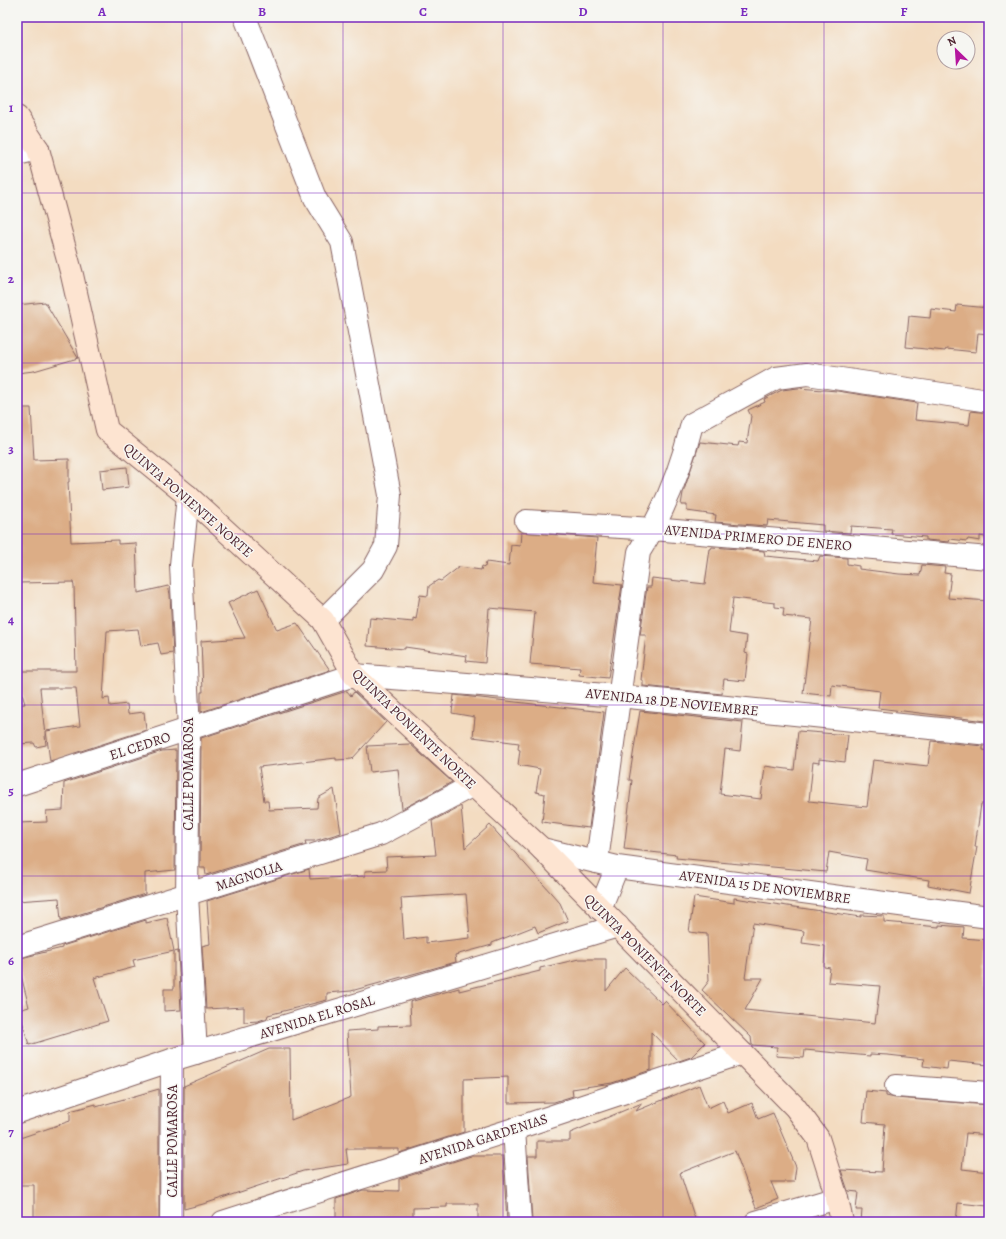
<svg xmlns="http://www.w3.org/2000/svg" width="1006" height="1239" font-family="Alegreya,serif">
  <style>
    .building { fill: #dcad86; fill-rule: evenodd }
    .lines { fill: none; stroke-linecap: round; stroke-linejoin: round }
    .street-casing { stroke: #856160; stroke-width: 24 }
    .secondary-casing { stroke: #856160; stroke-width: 24 }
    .street { stroke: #fff; stroke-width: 22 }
    .secondary { stroke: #fde4d1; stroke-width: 22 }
    .grid { fill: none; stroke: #7b2cbf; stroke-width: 1; stroke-opacity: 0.55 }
    .labels { text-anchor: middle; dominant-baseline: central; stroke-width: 3; stroke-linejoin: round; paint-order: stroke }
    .street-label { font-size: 14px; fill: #4a1f2b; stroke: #f6f6f2 }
    .neatline { fill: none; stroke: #7b2cbf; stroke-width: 1.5 }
    .grid-label { font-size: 13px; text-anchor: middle; font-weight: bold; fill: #7b2cbf }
  </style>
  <rect width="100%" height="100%" fill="#f6f6f2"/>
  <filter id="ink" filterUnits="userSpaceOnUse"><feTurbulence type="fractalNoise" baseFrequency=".025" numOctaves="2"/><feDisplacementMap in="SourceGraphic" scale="8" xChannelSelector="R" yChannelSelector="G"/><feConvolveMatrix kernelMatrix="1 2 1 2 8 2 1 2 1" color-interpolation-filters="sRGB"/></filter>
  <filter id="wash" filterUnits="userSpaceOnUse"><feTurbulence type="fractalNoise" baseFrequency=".012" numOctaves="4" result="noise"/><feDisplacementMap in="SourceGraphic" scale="16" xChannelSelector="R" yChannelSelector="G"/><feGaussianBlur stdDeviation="0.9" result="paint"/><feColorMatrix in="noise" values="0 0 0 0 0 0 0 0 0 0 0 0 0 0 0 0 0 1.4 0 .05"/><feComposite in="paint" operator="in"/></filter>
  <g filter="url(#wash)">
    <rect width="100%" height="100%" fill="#f3dcc1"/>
    <g id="blocks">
      <g class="building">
        <path d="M 45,302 L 78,358 L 34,371 L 17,373 L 17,305 Z"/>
        <path d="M 957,305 L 989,308 L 989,334 L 978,333 L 976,352 L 946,349 L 945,351 L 906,347 L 909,316 L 930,318 L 931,309 L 956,312 Z"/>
        <path d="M 798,388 L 837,391 L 917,403 L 915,420 L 969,425 L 971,411 L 989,413 L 989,538 L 980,536 L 980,541 L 968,539 L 967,541 L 950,539 L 949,542 L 926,540 L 926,537 L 891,534 L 892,529 L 851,526 L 850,533 L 823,531 L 823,525 L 768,520 L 767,526 L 715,522 L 716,515 L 687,511 L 687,505 L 681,505 L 683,493 L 700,442 L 738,446 L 739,442 L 747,443 L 751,416 L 748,410 L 765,402 L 764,399 L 782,390 Z"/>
        <path d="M 17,408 L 31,408 L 34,460 L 69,459 L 69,482 L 68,482 L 71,542 L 118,540 L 118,544 L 136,543 L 138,593 L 168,586 L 170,594 L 173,653 L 161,655 L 158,643 L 141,646 L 138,629 L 107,631 L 103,699 L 109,698 L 110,706 L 127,704 L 128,714 L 144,712 L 146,730 L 50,761 L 46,731 L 80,726 L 76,688 L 40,688 L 46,745 L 36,747 L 34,743 L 17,744 L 17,705 L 25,704 L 20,687 L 17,687 L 17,671 L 76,671 L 74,586 L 73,582 L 17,583 Z"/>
        <path d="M 127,467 L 129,487 L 102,490 L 100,470 Z"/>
        <path d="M 521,532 L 597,538 L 593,582 L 622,585 L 608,678 L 579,675 L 580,668 L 530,664 L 535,612 L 489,608 L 485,663 L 466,661 L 467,656 L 405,647 L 405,649 L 367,646 L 370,618 L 413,622 L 413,618 L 416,619 L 420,595 L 428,596 L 429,586 L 438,580 L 441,581 L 459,567 L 481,570 L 482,566 L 485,567 L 486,562 L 509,565 L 511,545 L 520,546 Z"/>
        <path d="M 712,547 L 764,551 L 765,556 L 818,561 L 820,556 L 847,558 L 847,564 L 859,566 L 859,569 L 899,574 L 920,575 L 922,565 L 945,567 L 944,573 L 951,574 L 948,598 L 989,601 L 989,699 L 986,721 L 878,708 L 880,691 L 832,685 L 831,696 L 803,693 L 812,619 L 783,616 L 784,608 L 775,607 L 775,603 L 733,598 L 729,633 L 747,636 L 745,653 L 748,654 L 745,681 L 724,679 L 722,694 L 643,686 L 643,680 L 641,680 L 646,635 L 640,635 L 647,587 L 651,587 L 652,578 L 705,584 L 710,549 L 711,549 Z"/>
        <path d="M 258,589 L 277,630 L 297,623 L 330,670 L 201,712 L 201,692 L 203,692 L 201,641 L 245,638 L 228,603 Z"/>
        <path d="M 347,691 L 351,696 L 354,692 L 386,722 L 352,759 L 336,760 L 336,758 L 259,767 L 264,801 L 268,801 L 269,810 L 317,808 L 318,798 L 334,789 L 341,833 L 314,841 L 305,841 L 306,844 L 206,875 L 205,868 L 200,868 L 201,738 Z"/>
        <path d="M 454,695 L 604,712 L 589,828 L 542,822 L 545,794 L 536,792 L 540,769 L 518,765 L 520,750 L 518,749 L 519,743 L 473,737 L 475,717 L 452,713 Z"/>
        <path d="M 640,711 L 743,722 L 740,751 L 725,749 L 720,794 L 761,799 L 765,766 L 794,770 L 798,731 L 848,735 L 845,762 L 819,759 L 819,763 L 813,762 L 809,801 L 846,805 L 867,807 L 873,760 L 928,766 L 931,741 L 983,746 L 983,750 L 989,751 L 989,804 L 981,804 L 975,847 L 977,847 L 969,893 L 928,885 L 929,880 L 865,870 L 867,859 L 829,852 L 826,872 L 676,858 L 677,855 L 624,849 L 632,780 L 629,780 Z"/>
        <path d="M 410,744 L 452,782 L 402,809 L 398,769 L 370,772 L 367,746 Z"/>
        <path d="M 176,750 L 175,870 L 145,873 L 145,894 L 61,920 L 59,898 L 17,901 L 17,883 L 19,883 L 17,823 L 47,822 L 46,811 L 63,810 L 64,783 L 162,751 Z"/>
        <path d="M 461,806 L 465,848 L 490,825 L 560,903 L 568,921 L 538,933 L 535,926 L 492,943 L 492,945 L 455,955 L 456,962 L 351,991 L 327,993 L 327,1000 L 268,1015 L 267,1018 L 258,1021 L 244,1022 L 244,1007 L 206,1009 L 202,946 L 210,944 L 207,901 L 309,869 L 310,879 L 365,876 L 365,871 L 387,870 L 386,857 L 436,855 L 432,821 ZM 466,894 L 470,938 L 426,943 L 426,937 L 404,940 L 401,898 Z"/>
        <path d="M 694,897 L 734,903 L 734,898 L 861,917 L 861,915 L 884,916 L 884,922 L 939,927 L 939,925 L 964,927 L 963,938 L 989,940 L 986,985 L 989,986 L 989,1065 L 948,1061 L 947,1069 L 923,1066 L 924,1059 L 888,1055 L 870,1054 L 870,1056 L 805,1050 L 804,1058 L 776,1056 L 777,1047 L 752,1045 L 751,1037 L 702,990 L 709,981 L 707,934 L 689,932 ZM 753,923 L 804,931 L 802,943 L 825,946 L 824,967 L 830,968 L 828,982 L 880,986 L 875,1023 L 745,1010 L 763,978 L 745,978 Z"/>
        <path d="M 167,918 L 174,951 L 133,960 L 135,967 L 94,978 L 108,1021 L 29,1045 L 19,1010 L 29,1007 L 17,959 L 62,948 L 62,946 L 146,920 L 146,923 Z"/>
        <path d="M 178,951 L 181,1010 L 164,1011 L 164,989 L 174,989 L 174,952 Z"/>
        <path d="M 579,959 L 606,959 L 606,991 L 625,968 L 662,1004 L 665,1001 L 705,1043 L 691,1057 L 679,1061 L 651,1032 L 651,1070 L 612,1083 L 572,1089 L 573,1096 L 554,1102 L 508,1103 L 508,1077 L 464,1079 L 464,1132 L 399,1153 L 399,1149 L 346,1149 L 348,1164 L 303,1171 L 207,1203 L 184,1209 L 184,1086 L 269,1049 L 290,1049 L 291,1120 L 351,1097 L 347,1031 L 378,1029 L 378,1026 L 411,1025 L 410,1002 L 459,988 L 459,991 L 540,971 L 540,968 Z"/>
        <path d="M 699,1085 L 708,1108 L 723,1101 L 728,1113 L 752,1103 L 758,1119 L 773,1113 L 796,1167 L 794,1182 L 771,1182 L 778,1199 L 756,1208 L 735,1151 L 680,1173 L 696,1222 L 532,1222 L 528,1156 L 537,1156 L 537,1141 L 570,1141 L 570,1133 L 642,1103 L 636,1111 Z"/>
        <path d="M 159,1089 L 159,1222 L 34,1222 L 34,1185 L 17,1185 L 17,1139 L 70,1121 L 70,1111 L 96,1104 L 96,1107 Z"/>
        <path d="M 866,1091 L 886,1093 L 886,1096 L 895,1098 L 989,1105 L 989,1135 L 966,1133 L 962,1169 L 989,1172 L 988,1206 L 958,1203 L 956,1222 L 861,1222 L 862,1210 L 856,1210 L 858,1192 L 848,1191 L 841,1170 L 882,1172 L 885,1124 L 863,1122 Z"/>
        <path d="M 471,1156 L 503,1156 L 507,1222 L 478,1222 L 478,1204 L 447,1204 L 447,1207 L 413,1208 L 413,1222 L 336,1222 L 336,1199 L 363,1190 L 399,1191 L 399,1179 Z"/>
      </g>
    </g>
  </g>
  <g filter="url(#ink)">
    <use href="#blocks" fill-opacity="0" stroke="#856160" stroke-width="1"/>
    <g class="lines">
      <g class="street-casing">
        <g id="street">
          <path d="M 245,17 L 315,198 L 342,242 L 390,495 L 386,546 L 373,570 L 323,620"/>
          <path d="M 17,154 L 38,149"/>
          <path d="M 188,496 L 181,565 L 189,730 L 187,895 L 196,1053"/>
          <path d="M 526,521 L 653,529 L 989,558"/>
          <path d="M 17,785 L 354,675 L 619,696 L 989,734"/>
          <path d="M 542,849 L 617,867 L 989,917"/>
          <path d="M 597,861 L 639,552 C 664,512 681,469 692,424 L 776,378 L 807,374 L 989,401"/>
          <path d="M 600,909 L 617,867"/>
          <path d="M 17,947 L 381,834 L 473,785"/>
          <path d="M 896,1086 L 989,1093"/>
          <path d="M 17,1112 L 172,1060 L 618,926"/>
          <path d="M 514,1129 L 520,1222"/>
          <path d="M 171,1222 L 172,1060"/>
          <path d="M 223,1222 L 514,1129 L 742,1053"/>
          <path d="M 756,1222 L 837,1198"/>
        </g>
      </g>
      <g class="secondary-casing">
        <path id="secondary" d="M 17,117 L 38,149 L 72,275 L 107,430 L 188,496 L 323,620 L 354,675 L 542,849 L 795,1107 L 818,1138 L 837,1198 L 842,1222"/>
      </g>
      <use href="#street" class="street"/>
      <use href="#secondary" class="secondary"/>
    </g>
  </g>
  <path class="grid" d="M 182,17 L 182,1222M 343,17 L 343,1222M 503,17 L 503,1222M 663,17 L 663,1222M 824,17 L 824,1222M 17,193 L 989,193M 17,363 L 989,363M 17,534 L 989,534M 17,705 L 989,705M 17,876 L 989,876M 17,1046 L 989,1046"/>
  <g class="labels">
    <g class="street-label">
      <text transform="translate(188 500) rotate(41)">QUINTA PONIENTE NORTE</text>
      <text transform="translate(758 538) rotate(5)">AVENIDA PRIMERO DE ENERO</text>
      <text transform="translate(672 702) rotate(6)">AVENIDA 18 DE NOVIEMBRE</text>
      <text transform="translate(414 729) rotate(44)">QUINTA PONIENTE NORTE</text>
      <text transform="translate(140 746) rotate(-18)">EL CEDRO</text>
      <text transform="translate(188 774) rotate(-90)">CALLE POMAROSA</text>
      <text transform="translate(249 876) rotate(-18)">MAGNOLIA</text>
      <text transform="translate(765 887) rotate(8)">AVENIDA 15 DE NOVIEMBRE</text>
      <text transform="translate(645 955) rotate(45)">QUINTA PONIENTE NORTE</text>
      <text transform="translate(317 1017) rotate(-17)">AVENIDA EL ROSAL</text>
      <text transform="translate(483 1139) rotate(-18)">AVENIDA GARDENIAS</text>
      <text transform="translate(172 1141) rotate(-90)">CALLE POMAROSA</text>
    </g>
  </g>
  <rect width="1006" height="1239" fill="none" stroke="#f6f6f2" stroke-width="44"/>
  <g transform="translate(956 50) rotate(335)"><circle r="19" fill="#f6f6f2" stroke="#b1a0a2"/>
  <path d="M0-3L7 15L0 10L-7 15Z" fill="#b5179e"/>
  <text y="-6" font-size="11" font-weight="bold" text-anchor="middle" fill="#4a1f2b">N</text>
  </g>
  <rect x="22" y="22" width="962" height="1195" class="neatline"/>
  <g class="grid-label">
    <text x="102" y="16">A</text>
    <text x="262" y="16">B</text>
    <text x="423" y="16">C</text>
    <text x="583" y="16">D</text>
    <text x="744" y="16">E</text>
    <text x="904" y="16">F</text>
    <text x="11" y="112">1</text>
    <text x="11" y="283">2</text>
    <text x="11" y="453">3</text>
    <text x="11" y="624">4</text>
    <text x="11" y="795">5</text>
    <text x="11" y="965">6</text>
    <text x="11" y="1136">7</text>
  </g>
</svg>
